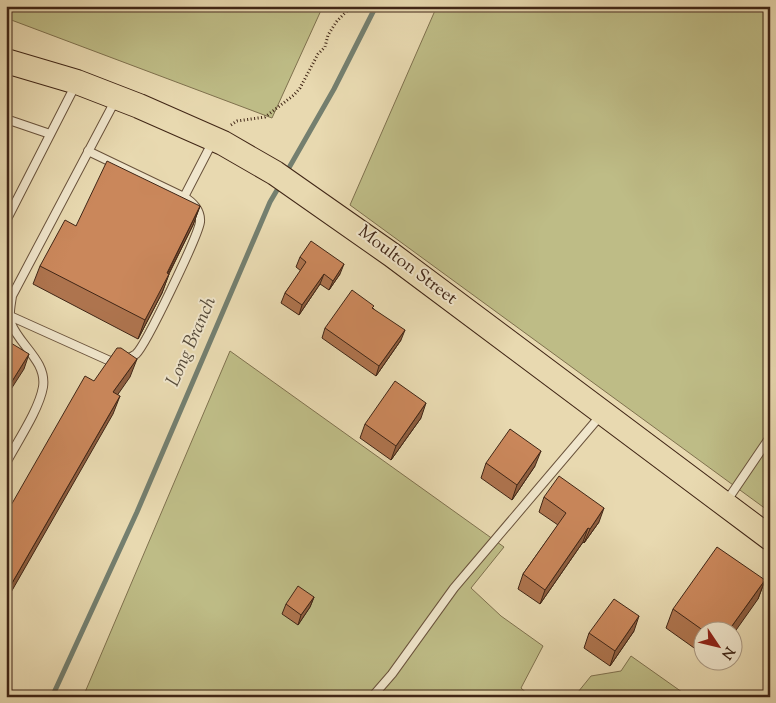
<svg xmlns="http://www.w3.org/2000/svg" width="776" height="703" font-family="'Sorts Mill Goudy',serif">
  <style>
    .green { fill: #bebc86; stroke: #7f714e }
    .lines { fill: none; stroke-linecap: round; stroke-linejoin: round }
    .stream { stroke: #747f6f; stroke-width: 5 }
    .service-casing { stroke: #6a533c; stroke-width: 10 }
    .primary-casing { stroke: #402616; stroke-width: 26 }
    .path { stroke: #402616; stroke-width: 3; stroke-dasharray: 1 2.5; stroke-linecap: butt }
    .service { stroke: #f0e6cc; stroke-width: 8 }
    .primary { stroke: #e8d9b0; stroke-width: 24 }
    .wall { fill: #ae744e; stroke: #402616 }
    .shaded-wall { fill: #8d5e40; stroke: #402616 }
    .building { fill: #ca875b; stroke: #402616 }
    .labels { text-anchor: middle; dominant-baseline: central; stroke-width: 4; stroke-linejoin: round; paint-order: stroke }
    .street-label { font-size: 18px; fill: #402616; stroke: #f0e6cc }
    .water-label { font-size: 19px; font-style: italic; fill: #564b3b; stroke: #f0e6cc }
  </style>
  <rect width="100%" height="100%" fill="#e8d9b0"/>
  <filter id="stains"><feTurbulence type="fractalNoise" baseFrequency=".004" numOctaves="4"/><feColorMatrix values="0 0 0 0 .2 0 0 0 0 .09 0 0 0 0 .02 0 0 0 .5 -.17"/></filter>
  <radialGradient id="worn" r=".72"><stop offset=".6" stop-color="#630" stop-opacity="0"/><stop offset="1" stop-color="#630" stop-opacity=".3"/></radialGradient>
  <g class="green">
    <path d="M 6,6 L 323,6 L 272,118 L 6,18 Z"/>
    <path d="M 437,6 L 770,6 L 770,512 L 350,205 Z"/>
    <path d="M 230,351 L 504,547 L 471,588 L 501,616 L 543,646 L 521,688 L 531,697 L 83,697 Z"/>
    <path d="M 631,656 L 689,697 L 574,697 L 591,676 L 621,671 Z"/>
  </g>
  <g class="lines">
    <g class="stream">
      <path d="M 286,173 L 334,89 L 376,6"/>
      <path d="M 52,697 L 137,512 L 270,202 L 280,185"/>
    </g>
    <g class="service-casing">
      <g id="service">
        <path d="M 6,119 L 50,134"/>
        <path d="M 88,151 L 184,197 L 213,141"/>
        <path d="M 6,221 L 76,84"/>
        <path d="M 10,316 L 110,361 C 119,360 129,360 136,354 C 146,345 198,236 200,222 C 201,211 193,202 184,197"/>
        <path d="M 6,463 C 17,442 39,410 43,387 C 47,361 19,345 11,323 C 8,316 11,304 12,296 L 116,99"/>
        <path d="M 726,502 L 770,437"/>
        <path d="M 372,697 L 392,674 L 454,588 L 601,415"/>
      </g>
    </g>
    <g class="primary-casing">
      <path id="primary" d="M 6,61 L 77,82 L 139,106 L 223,143 L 275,173 L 392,255 L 770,538"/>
    </g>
    <path class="path" d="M 231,125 L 237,121 L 265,117 L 294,95 L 300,88 L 318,54 L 325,47 L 328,35 L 337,21 L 352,6"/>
    <use href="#service" class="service"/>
    <use href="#primary" class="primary"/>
  </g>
  <g class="wall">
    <path d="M 200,206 L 193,225 L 169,274 L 162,293 L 138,339 L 33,284 L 40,266 L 76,226 Z"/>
    <path d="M 300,257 L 340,274 L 329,290 L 320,284 L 299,315 L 281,303 L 285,293 L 301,271 L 296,267 Z"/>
    <path d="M 373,308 L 401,340 L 376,376 L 322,338 L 325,328 Z"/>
    <path d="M 421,418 L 391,460 L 360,438 L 365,424 Z"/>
    <path d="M 486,463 L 535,466 L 512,500 L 481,478 Z"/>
    <path d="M 544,497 L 599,522 L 584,543 L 583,542 L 540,604 L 518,589 L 523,574 L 558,525 L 539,512 Z"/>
    <path d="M 765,580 L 758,599 L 704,630 L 704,655 L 666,628 L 673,609 Z"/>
    <path d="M 314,597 L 310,607 L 298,625 L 282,614 L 286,604 Z"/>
    <path d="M 634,631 L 610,666 L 584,648 L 589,633 Z"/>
  </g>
  <g class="shaded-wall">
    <path d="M 200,206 L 193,225 L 167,277 L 169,274 L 162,293 L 138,339 L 145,320 Z"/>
    <path d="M 344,264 L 340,274 L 329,290 L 333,281 Z"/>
    <path d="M 324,274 L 320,284 L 299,315 L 302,305 Z"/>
    <path d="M 405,330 L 401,340 L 376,376 L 379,366 Z"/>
    <path d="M 29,354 L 24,369 L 6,397 L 6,391 Z"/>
    <path d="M 137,359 L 130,377 L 107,410 L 113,392 Z"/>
    <path d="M 120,396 L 113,414 L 6,601 L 6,596 L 8,590 Z"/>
    <path d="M 426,403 L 421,418 L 391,460 L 396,446 Z"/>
    <path d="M 541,451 L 535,466 L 512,500 L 517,485 Z"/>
    <path d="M 604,508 L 599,522 L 584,543 L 590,529 Z"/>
    <path d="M 588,528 L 583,542 L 540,604 L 545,590 Z"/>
    <path d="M 765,580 L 758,599 L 734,633 L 734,630 L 729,630 Z"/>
    <path d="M 314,597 L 310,607 L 298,625 L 301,615 Z"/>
    <path d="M 639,616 L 634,631 L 610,666 L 615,651 Z"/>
  </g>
  <g class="building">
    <path d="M 107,161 L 200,206 L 167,273 L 169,274 L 145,320 L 40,266 L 65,220 L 76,226 Z"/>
    <path d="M 311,241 L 344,264 L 333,281 L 324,274 L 302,305 L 285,293 L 306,262 L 300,257 Z"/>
    <path d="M 352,290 L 374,306 L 372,308 L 405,330 L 379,366 L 325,328 Z"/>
    <path d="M 6,340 L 29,354 L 6,391 Z"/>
    <path d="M 117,348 L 121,348 L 137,359 L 113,392 L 120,396 L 8,590 L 6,589 L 6,514 L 85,376 L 94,381 Z"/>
    <path d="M 395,381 L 426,403 L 396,446 L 365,424 Z"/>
    <path d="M 510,429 L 541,451 L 517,485 L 486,463 Z"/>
    <path d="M 559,476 L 604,508 L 590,529 L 588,528 L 545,590 L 523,574 L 566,513 L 544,497 Z"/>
    <path d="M 717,547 L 765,580 L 729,630 L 704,630 L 704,631 L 673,609 Z"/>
    <path d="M 298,586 L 314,597 L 301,615 L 286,604 Z"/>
    <path d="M 614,599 L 639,616 L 615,651 L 589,633 Z"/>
  </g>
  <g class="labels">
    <g class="street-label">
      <text transform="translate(407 266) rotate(37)">Moulton Street</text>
    </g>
    <g class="water-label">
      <text transform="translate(192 342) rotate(-66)">Long Branch</text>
    </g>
  </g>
  <rect width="776" height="703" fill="none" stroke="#e8d9b0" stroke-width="25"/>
  <rect x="8" y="8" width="761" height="688" fill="none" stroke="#402616" stroke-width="2.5"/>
  <rect x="12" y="12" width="751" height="678" fill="none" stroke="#402616"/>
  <g transform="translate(718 646) rotate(125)"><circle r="24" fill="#f0e6cc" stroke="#aa9983"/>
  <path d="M0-4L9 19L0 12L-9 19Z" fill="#8f2418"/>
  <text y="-8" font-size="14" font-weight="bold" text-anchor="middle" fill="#402616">N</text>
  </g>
  <rect width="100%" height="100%" filter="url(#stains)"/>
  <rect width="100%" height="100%" fill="url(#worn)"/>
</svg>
